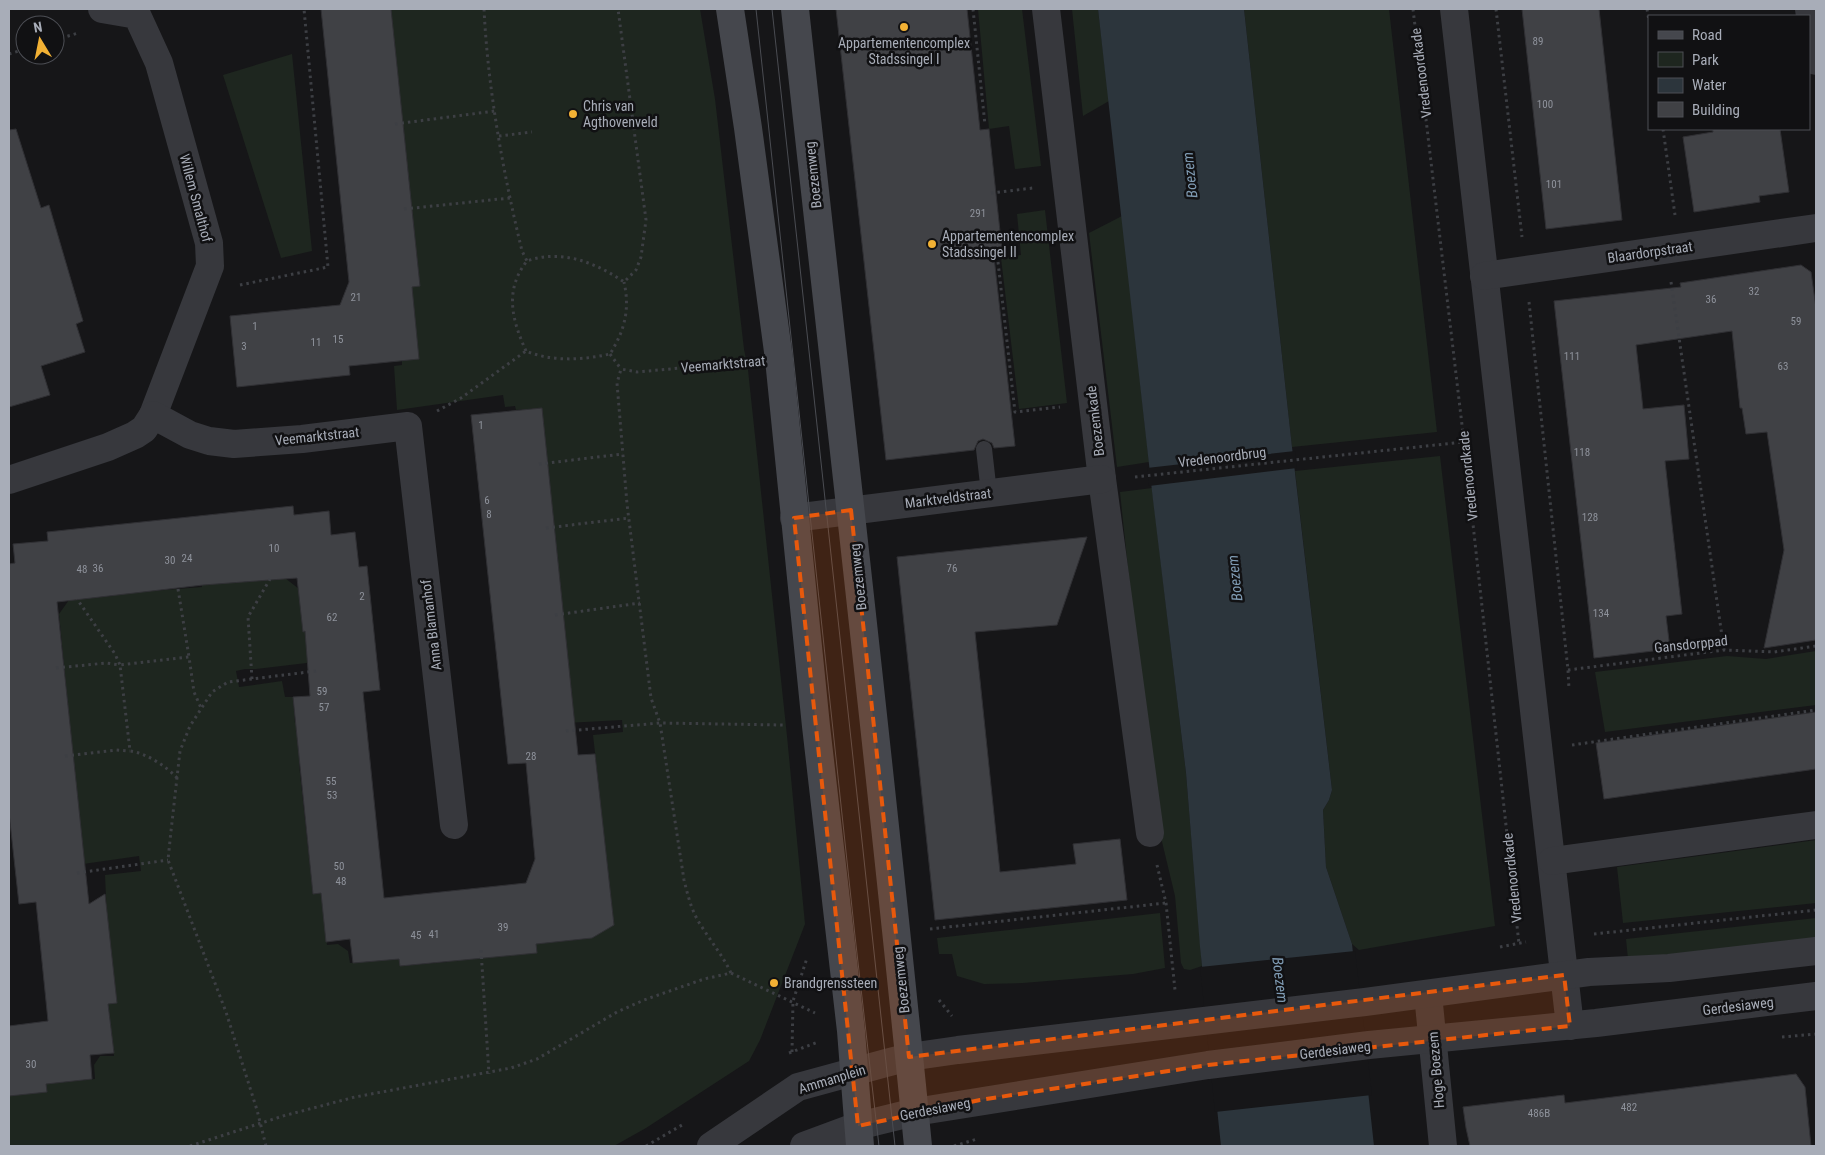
<svg xmlns="http://www.w3.org/2000/svg" width="1825" height="1155" font-family="'Roboto Condensed',sans-serif">
  <style>
    .green { fill: #1e261f }
    .water { fill: #2c353c }
    .pier { fill: #161618 }
    .building { fill: #404145; stroke: #303034 }
    .lines { fill: none; stroke-linecap: round; stroke-linejoin: round }
    .path { stroke: #3d3f44; stroke-width: 3; stroke-dasharray: 2.5 4; stroke-linecap: butt }
    .service { stroke: #37383d; stroke-width: 16 }
    .minor { stroke: #37383d; stroke-width: 28 }
    .tertiary { stroke: #37383d; stroke-width: 28 }
    .secondary { stroke: #45474d; stroke-width: 28 }
    .tram { stroke: #4a4c52; stroke-width: 1 }
    .marked { fill: #e8590c; fill-opacity: 0.2; stroke: #e8590c; stroke-width: 4; stroke-dasharray: 10 6; stroke-linejoin: round }
    .poi-dot { fill: #f2b134; stroke: #111113; stroke-width: 2 }
    .labels { text-anchor: middle; dominant-baseline: central; stroke-width: 5; stroke-linejoin: round; paint-order: stroke }
    .number-label { font-size: 11px; fill: #8e929b }
    .poi-label { font-size: 14px; fill: #a8adb8; stroke: #111113; text-anchor: start }
    .street-label { font-size: 14px; fill: #a8adb8; stroke: #111113 }
    .water-label { font-size: 15px; font-style: italic; fill: #7f9bb3; stroke: #111113 }
  </style>
  <rect width="100%" height="100%" fill="#161618"/>
  <g class="green">
    <path d="M 391,9 L 700,9 L 715,99 L 744,349 L 748,370 L 787,736 L 805,924 L 760,1040 L 749,1061 L 646,1128 L 614,1146 L 9,1146 L 9,1096 L 47,1092 L 46,1084 L 95,1079 L 94,1065 L 100,1056 L 114,1056 L 108,1004 L 117,1003 L 107,919 L 105,875 L 141,871 L 139,856 L 76,865 L 72,747 L 59,614 L 69,600 L 112,596 L 151,584 L 152,591 L 202,587 L 202,578 L 243,582 L 285,578 L 299,589 L 304,632 L 312,631 L 315,662 L 256,669 L 245,669 L 236,671 L 239,687 L 282,681 L 285,697 L 293,697 L 295,723 L 304,723 L 299,764 L 313,894 L 321,893 L 327,945 L 338,944 L 348,951 L 350,963 L 399,959 L 400,966 L 447,962 L 536,944 L 585,939 L 584,925 L 598,779 L 593,735 L 623,732 L 622,720 L 566,723 L 542,408 L 516,410 L 515,406 L 505,407 L 503,395 L 397,410 L 394,366 L 402,365 L 402,361 L 395,362 L 394,343 L 412,287 L 420,285 L 406,155 L 385,29 L 393,28 Z"/>
    <path d="M 978,9 L 1022,9 L 1041,166 L 1015,169 L 1009,126 L 989,129 Z"/>
    <path d="M 1072,9 L 1098,9 L 1109,101 L 1083,116 Z"/>
    <path d="M 1244,9 L 1389,9 L 1437,432 L 1292,447 Z"/>
    <path d="M 292,54 L 312,251 L 281,258 L 223,75 Z"/>
    <path d="M 1045,210 L 1067,403 L 1019,409 L 1001,258 L 1021,255 L 1017,214 Z"/>
    <path d="M 1122,216 L 1149,462 L 1117,467 L 1089,233 Z"/>
    <path d="M 1440,456 L 1495,926 L 1359,950 L 1352,944 L 1326,867 L 1323,810 L 1329,800 L 1332,790 L 1295,471 Z"/>
    <path d="M 1152,488 L 1186,773 L 1202,966 L 1190,970 L 1184,969 L 1181,963 L 1175,896 L 1158,825 L 1147,749 L 1120,492 Z"/>
    <path d="M 1816,651 L 1816,705 L 1605,732 L 1595,672 L 1727,656 L 1766,659 Z"/>
    <path d="M 1816,840 L 1816,903 L 1623,923 L 1617,867 Z"/>
    <path d="M 1160,913 L 1165,968 L 1133,974 L 1023,983 L 984,984 L 957,976 L 952,954 L 939,954 L 937,938 Z"/>
    <path d="M 1816,918 L 1816,938 L 1628,959 L 1626,939 Z"/>
  </g>
  <path class="water" d="M 1098,9 L 1244,9 L 1292,447 L 1332,790 L 1329,800 L 1323,810 L 1326,867 L 1352,944 L 1374,1146 L 1221,1146 L 1200,947 L 1186,773 L 1153,500 Z"/>
  <g class="pier">
    <path d="M 1295,451 L 1297,468 L 1149,486 L 1147,468 Z"/>
    <path d="M 1355,951 L 1372,1095 L 1215,1112 L 1200,967 Z"/>
  </g>
  <g class="building">
    <path d="M 321,9 L 391,9 L 420,286 L 412,287 L 419,359 L 349,366 L 350,375 L 237,387 L 230,316 L 340,305 L 349,282 Z"/>
    <path d="M 836,9 L 967,9 L 980,130 L 989,129 L 1003,259 L 994,257 L 1015,446 L 994,448 L 992,443 L 983,439 L 978,441 L 974,450 L 886,460 Z"/>
    <path d="M 1522,9 L 1599,9 L 1622,220 L 1546,229 Z"/>
    <path d="M 16,129 L 41,208 L 49,205 L 83,321 L 76,324 L 85,352 L 41,366 L 50,395 L 9,407 L 9,130 Z"/>
    <path d="M 1713,129 L 1780,129 L 1789,192 L 1759,196 L 1760,202 L 1694,212 L 1683,137 L 1713,132 Z"/>
    <path d="M 1801,265 L 1811,272 L 1816,308 L 1816,640 L 1764,648 L 1784,550 L 1767,432 L 1746,434 L 1742,408 L 1740,408 L 1732,331 L 1636,345 L 1643,409 L 1684,405 L 1689,459 L 1665,461 L 1682,614 L 1666,616 L 1670,649 L 1594,658 L 1554,301 L 1681,287 L 1680,283 Z"/>
    <path d="M 542,408 L 578,755 L 595,754 L 614,925 L 592,938 L 536,944 L 537,953 L 400,966 L 399,959 L 353,963 L 350,939 L 326,942 L 321,893 L 313,894 L 293,697 L 310,696 L 305,631 L 303,632 L 297,578 L 203,585 L 57,602 L 89,904 L 105,894 L 117,1003 L 108,1004 L 114,1053 L 90,1055 L 92,1079 L 46,1084 L 47,1092 L 9,1096 L 9,1026 L 48,1021 L 36,902 L 19,904 L 9,813 L 9,564 L 15,563 L 13,544 L 48,541 L 47,532 L 293,506 L 294,515 L 329,511 L 331,535 L 355,532 L 359,567 L 367,566 L 380,690 L 363,692 L 384,898 L 526,883 L 535,859 L 526,763 L 508,764 L 471,415 Z"/>
    <path d="M 1087,537 L 1057,625 L 975,632 L 1000,872 L 1076,864 L 1073,844 L 1120,839 L 1127,900 L 935,920 L 897,557 Z"/>
    <path d="M 1816,712 L 1816,769 L 1604,799 L 1596,743 Z"/>
    <path d="M 1796,1074 L 1805,1087 L 1811,1146 L 1470,1146 L 1466,1128 L 1463,1107 L 1564,1095 L 1565,1103 Z"/>
  </g>
  <g class="lines">
    <g class="path">
      <path d="M 484,9 C 488,90 503,172 522,251 L 527,261"/>
      <path d="M 973,9 L 985,125"/>
      <path d="M 1413,9 L 1464,442 L 1519,944"/>
      <path d="M 1496,9 L 1522,237"/>
      <path d="M 1647,9 L 1649,21"/>
      <path d="M 55,40 L 78,33"/>
      <path d="M 9,54 L 25,49"/>
      <path d="M 395,124 L 495,111"/>
      <path d="M 1663,129 L 1675,215"/>
      <path d="M 499,136 L 532,132"/>
      <path d="M 991,193 L 1033,188"/>
      <path d="M 404,209 L 510,198"/>
      <path d="M 998,262 L 1015,412 L 1060,407"/>
      <path d="M 1671,282 L 1724,650"/>
      <path d="M 240,285 L 328,267 L 304,9"/>
      <path d="M 1529,302 L 1568,670 L 1569,689"/>
      <path d="M 526,351 C 512,320 504,290 527,261 C 561,249 595,262 624,282 L 636,270 L 641,257 L 646,220 L 618,9"/>
      <path d="M 610,354 L 621,369"/>
      <path d="M 437,411 L 461,398 L 526,351 C 552,362 583,360 610,354 C 625,330 630,309 624,282"/>
      <path d="M 539,464 L 623,454"/>
      <path d="M 1135,477 L 1464,442"/>
      <path d="M 546,528 L 629,518"/>
      <path d="M 178,589 L 189,657"/>
      <path d="M 555,615 L 640,603"/>
      <path d="M 56,668 L 106,663 L 120,665 L 115,654 L 77,599"/>
      <path d="M 1568,670 L 1724,650 L 1774,652 L 1816,646"/>
      <path d="M 252,679 L 248,617 L 270,579"/>
      <path d="M 566,731 L 660,723 L 783,725"/>
      <path d="M 1572,745 L 1816,710"/>
      <path d="M 65,756 L 116,750 L 130,751"/>
      <path d="M 177,778 C 166,766 146,753 130,751 L 120,665 L 189,657 L 194,692 L 201,708"/>
      <path d="M 1157,865 L 1166,903 L 1175,990"/>
      <path d="M 77,873 L 168,860"/>
      <path d="M 930,929 L 1166,903"/>
      <path d="M 1594,934 L 1816,910"/>
      <path d="M 1500,947 L 1526,942"/>
      <path d="M 481,950 L 489,1074"/>
      <path d="M 731,973 C 723,956 712,943 702,927 C 692,913 688,896 684,880 L 660,723 L 651,698 L 627,504 L 617,383 L 621,369 L 637,372 L 746,362"/>
      <path d="M 939,1000 L 952,1016"/>
      <path d="M 1782,1037 L 1816,1034"/>
      <path d="M 792,1052 L 793,1001 L 807,958"/>
      <path d="M 789,1053 L 818,1042"/>
      <path d="M 190,1146 L 283,1116 L 355,1097 L 511,1068 L 537,1059 L 617,1012 L 644,1000 L 704,979 L 731,973 L 815,1013"/>
      <path d="M 266,1146 L 257,1110 L 226,1012 L 168,860 L 171,831 L 180,751 L 190,726 L 212,692 L 228,682 L 316,671"/>
      <path d="M 646,1146 L 682,1125"/>
      <path d="M 954,1146 L 977,1139"/>
    </g>
    <path class="service" d="M 984,449 L 989,493"/>
    <g class="minor">
      <path d="M 102,9 L 137,15 L 159,63 L 209,243 L 210,266 L 153,415"/>
      <path d="M 1046,9 L 1102,479 L 1150,833"/>
      <path d="M 1454,9 L 1570,1026"/>
      <path d="M 1809,9 L 1816,61"/>
      <path d="M 1484,276 L 1816,228"/>
      <path d="M 9,480 L 108,447 L 135,435 L 144,429 L 153,415 L 190,435 L 209,441 L 234,444 L 302,439 L 408,426 L 454,825"/>
      <path d="M 794,518 L 1102,479"/>
      <path d="M 1552,861 L 1816,825"/>
      <path d="M 1428,994 L 1443,1146"/>
    </g>
    <g class="tertiary">
      <path d="M 711,1146 L 798,1087 L 886,1063 L 909,1057 L 958,1050 L 1365,1002 L 1589,972 L 1669,968 L 1816,951"/>
      <path d="M 804,1146 L 858,1126 L 915,1112 L 1208,1065 L 1369,1045 L 1596,1023 L 1816,996"/>
    </g>
    <g class="secondary">
      <path d="M 730,9 L 748,128 L 779,359 L 816,726 L 851,1031 L 860,1146"/>
      <path d="M 795,9 C 836,388 881,767 918,1146"/>
    </g>
    <g class="tram">
      <path d="M 756,9 L 855,936 L 879,1146"/>
      <path d="M 772,9 L 895,1146"/>
    </g>
  </g>
  <path class="marked" d="M 851,510 L 909,1057 L 1564,975 L 1570,1026 L 1208,1065 L 980,1100 L 858,1126 L 794,518 Z"/>
  <g class="poi-dot">
    <circle cx="904" cy="27" r="5"/>
    <circle cx="573" cy="114" r="5"/>
    <circle cx="932" cy="244" r="5"/>
    <circle cx="774" cy="983" r="5"/>
  </g>
  <g class="labels">
    <g class="number-label">
      <text x="1538" y="41">89</text>
      <text x="1545" y="104">100</text>
      <text x="1554" y="184">101</text>
      <text x="978" y="213">291</text>
      <text x="1754" y="291">32</text>
      <text x="356" y="297">21</text>
      <text x="1711" y="299">36</text>
      <text x="1796" y="321">59</text>
      <text x="255" y="326">1</text>
      <text x="338" y="339">15</text>
      <text x="316" y="342">11</text>
      <text x="244" y="346">3</text>
      <text x="1572" y="356">111</text>
      <text x="1783" y="366">63</text>
      <text x="481" y="425">1</text>
      <text x="1582" y="452">118</text>
      <text x="487" y="500">6</text>
      <text x="489" y="514">8</text>
      <text x="1590" y="517">128</text>
      <text x="274" y="548">10</text>
      <text x="187" y="558">24</text>
      <text x="170" y="560">30</text>
      <text x="98" y="568">36</text>
      <text x="952" y="568">76</text>
      <text x="82" y="569">48</text>
      <text x="362" y="596">2</text>
      <text x="1601" y="613">134</text>
      <text x="332" y="617">62</text>
      <text x="322" y="691">59</text>
      <text x="324" y="707">57</text>
      <text x="531" y="756">28</text>
      <text x="331" y="781">55</text>
      <text x="332" y="795">53</text>
      <text x="339" y="866">50</text>
      <text x="341" y="881">48</text>
      <text x="503" y="927">39</text>
      <text x="434" y="934">41</text>
      <text x="416" y="935">45</text>
      <text x="31" y="1064">30</text>
      <text x="1629" y="1107">482</text>
      <text x="1539" y="1113">486B</text>
    </g>
    <g class="poi-label">
      <text x="904" y="43" text-anchor="middle">Appartementencomplex<tspan x="904" dy="16">Stadssingel I</tspan></text>
      <text x="583" y="106">Chris van<tspan x="583" dy="16">Agthovenveld</tspan></text>
      <text x="942" y="236">Appartementencomplex<tspan x="942" dy="16">Stadssingel II</tspan></text>
      <text x="784" y="983">Brandgrenssteen</text>
    </g>
    <g class="street-label">
      <text transform="translate(1421 73) rotate(-97)">Vredenoordkade</text>
      <text transform="translate(813 175) rotate(-96)">Boezemweg</text>
      <text transform="translate(196 198) rotate(75)">Willem Smalthof</text>
      <text transform="translate(1650 252) rotate(-8)">Blaardorpstraat</text>
      <text transform="translate(723 364) rotate(-5)">Veemarktstraat</text>
      <text transform="translate(1095 421) rotate(-97)">Boezemkade</text>
      <text transform="translate(317 436) rotate(-6)">Veemarktstraat</text>
      <text transform="translate(1222 457) rotate(-7)">Vredenoordbrug</text>
      <text transform="translate(1468 476) rotate(-96)">Vredenoordkade</text>
      <text transform="translate(948 498) rotate(-7)">Marktveldstraat</text>
      <text transform="translate(858 577) rotate(-96)">Boezemweg</text>
      <text transform="translate(431 625) rotate(-97)">Anna Blamanhof</text>
      <text transform="translate(1691 644) rotate(-6)">Gansdorppad</text>
      <text transform="translate(1512 878) rotate(-96)">Vredenoordkade</text>
      <text transform="translate(901 980) rotate(-96)">Boezemweg</text>
      <text transform="translate(1738 1006) rotate(-7)">Gerdesiaweg</text>
      <text transform="translate(1335 1050) rotate(-7)">Gerdesiaweg</text>
      <text transform="translate(1436 1070) rotate(-95)">Hoge Boezem</text>
      <text transform="translate(832 1079) rotate(-17)">Ammanplein</text>
      <text transform="translate(935 1109) rotate(-11)">Gerdesiaweg</text>
    </g>
    <g class="water-label">
      <text transform="translate(1190 175) rotate(-96)">Boezem</text>
      <text transform="translate(1235 578) rotate(-96)">Boezem</text>
      <text transform="translate(1280 980) rotate(83)">Boezem</text>
    </g>
  </g>
  <rect width="1825" height="1155" fill="none" stroke="#a8adb8" stroke-width="20"/>
  <rect x="1648" y="15" width="162" height="115" fill="#111113" stroke="#4d4f55"/>
  <rect x="1658" y="31" width="25" height="8" fill="#45474d" stroke="#4d4f55"/>
  <text x="1692" y="40" font-size="15" fill="#a8adb8">Road</text>
  <rect x="1658" y="52" width="25" height="15" fill="#1e261f" stroke="#4d4f55"/>
  <text x="1692" y="65" font-size="15" fill="#a8adb8">Park</text>
  <rect x="1658" y="78" width="25" height="15" fill="#2c353c" stroke="#4d4f55"/>
  <text x="1692" y="90" font-size="15" fill="#a8adb8">Water</text>
  <rect x="1658" y="102" width="25" height="15" fill="#404145" stroke="#4d4f55"/>
  <text x="1692" y="115" font-size="15" fill="#a8adb8">Building</text>
  <g transform="translate(40 40) rotate(350)"><circle r="24" fill="#111113" stroke="#4d4f55"/>
  <path d="M0-4L9 19L0 12L-9 19Z" fill="#f2b134"/>
  <text y="-8" font-size="14" font-weight="bold" text-anchor="middle" fill="#a8adb8">N</text>
  </g>
</svg>
